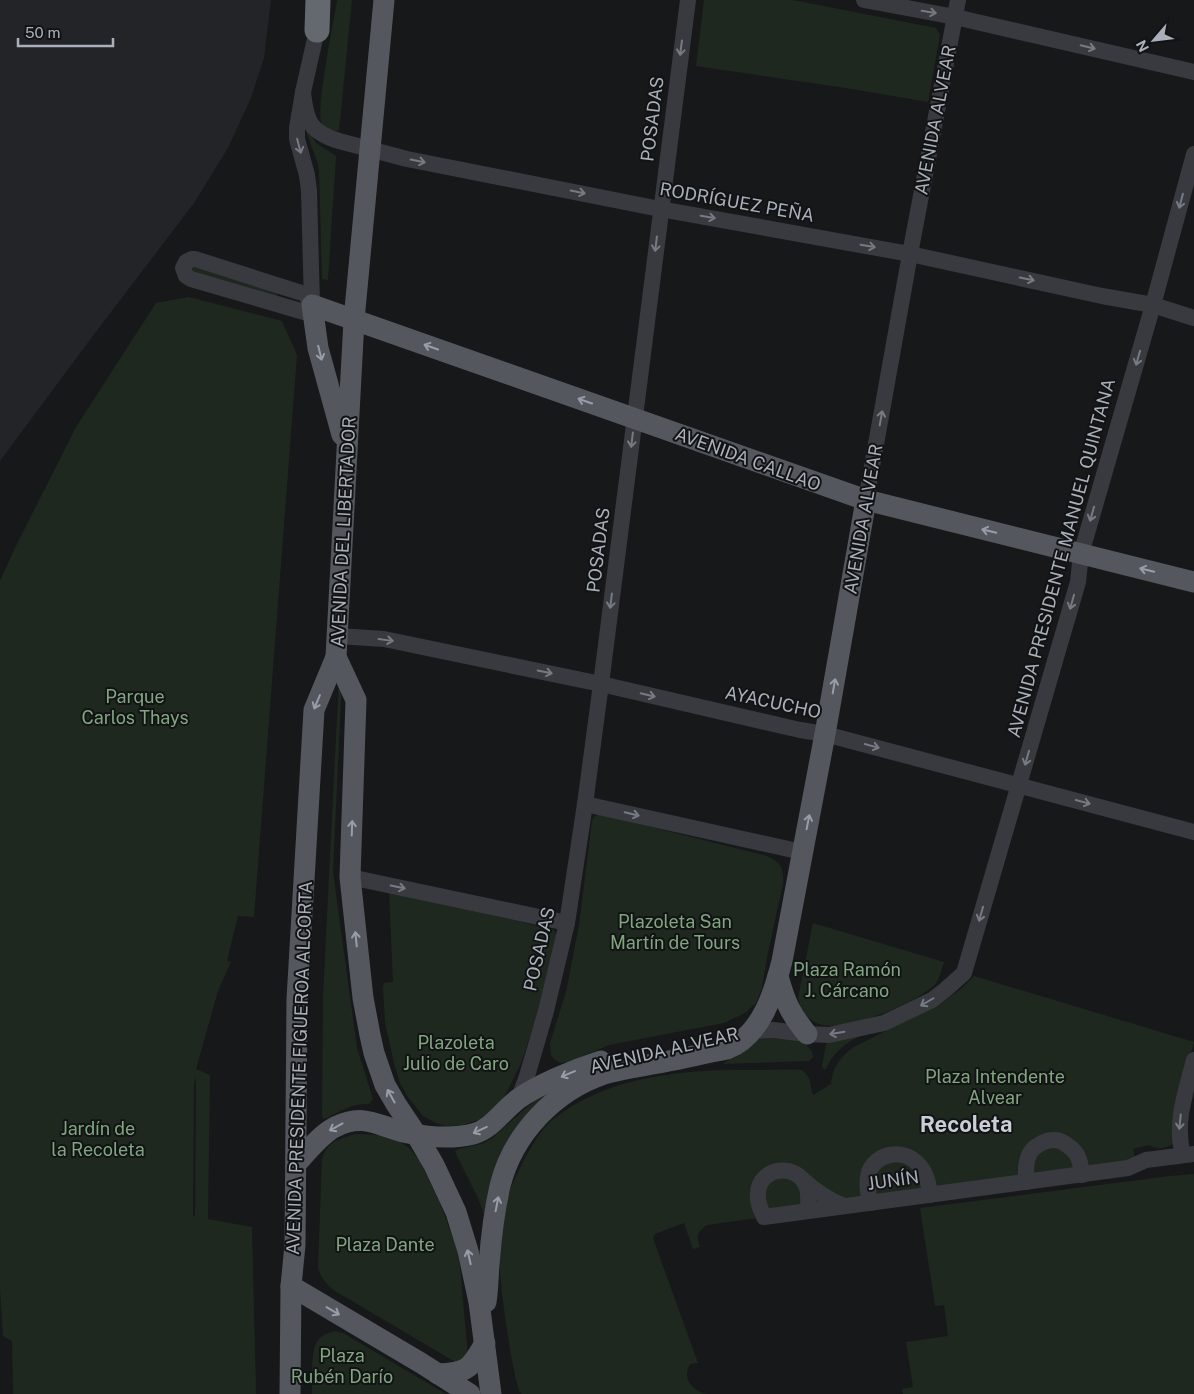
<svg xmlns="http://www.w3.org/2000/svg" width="1194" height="1394" font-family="'Public Sans',sans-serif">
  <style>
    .built { fill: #232427 }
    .green { fill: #1f281f; fill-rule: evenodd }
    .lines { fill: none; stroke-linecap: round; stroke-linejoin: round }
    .minor { stroke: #383a3f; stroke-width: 16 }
    .major { stroke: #54575e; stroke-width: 21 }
    .highway { stroke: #646970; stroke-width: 25 }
    .oneway { stroke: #767b83 }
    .oneway2 { stroke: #989ea8 }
    .labels { text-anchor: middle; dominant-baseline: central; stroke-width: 4; stroke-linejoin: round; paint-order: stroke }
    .street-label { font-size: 18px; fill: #a9b0ba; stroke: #121315 }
    .park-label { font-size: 18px; fill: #81a67f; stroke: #121315 }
    .district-label { font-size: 22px; font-weight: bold; fill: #cacfd6; stroke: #121315 }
  </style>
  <rect width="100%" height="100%" fill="#17181a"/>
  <path class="built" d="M 0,0 L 271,0 L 264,58 L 251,98 L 228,148 L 194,203 L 89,341 L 0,461 Z"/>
  <g class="green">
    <path d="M 337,0 L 352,0 L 339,131 C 333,130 326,131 322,124 C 315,111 334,21 337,0 Z"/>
    <path d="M 704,0 L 793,0 L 936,28 L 940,35 L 928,102 L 852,89 L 696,66 Z"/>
    <path d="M 304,123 L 316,143 L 336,156 L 328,280 L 322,279 L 319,170 C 316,153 307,139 304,123 Z"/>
    <path d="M 191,266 L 279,291 L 276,299 L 192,274 Z"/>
    <path d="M 189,297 L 282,321 L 297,355 L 254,917 L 238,916 L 227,961 L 231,962 L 218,991 L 196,1069 L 210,1075 L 208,1219 L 252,1227 L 256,1394 L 13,1394 L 12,1341 L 3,1336 L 0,1288 L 0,581 L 14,550 L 76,427 L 156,303 ZM 196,1075 L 195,1215 L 195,1217 L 193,1216 L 194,1085 Z"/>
    <path d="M 339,678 L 342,679 L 333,872 L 357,1048 L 373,1099 L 369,1104 C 353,1103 340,1111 325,1119 L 322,1118 L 322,1115 L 323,995 Z"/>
    <path d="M 598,815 L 603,815 L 767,856 C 781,862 784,868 783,884 L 767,957 L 762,988 L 756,1003 L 745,1013 L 724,1023 L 609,1045 L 569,1062 L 560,1063 L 554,1059 L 551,1055 L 550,1043 L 566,992 L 579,925 L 592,821 L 594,817 Z"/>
    <path d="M 389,890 L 554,930 L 557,935 L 540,1007 L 521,1063 L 508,1090 L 501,1102 L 491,1113 L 481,1119 L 463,1125 L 446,1126 L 436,1123 L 423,1116 L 407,1096 L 400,1083 L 394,1063 L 385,1022 L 383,988 L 384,983 L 393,982 Z"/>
    <path d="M 813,923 L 944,962 C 942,968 940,978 936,983 C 919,1003 843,1033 819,1024 C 807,1020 801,1009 798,998 Z"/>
    <path d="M 974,976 L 1194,1042 L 1183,1081 L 1173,1144 C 1164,1149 1157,1150 1149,1145 L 1133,1149 L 1137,1165 L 1128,1168 L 707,1225 C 697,1233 696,1234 700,1247 L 693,1249 L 684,1223 L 655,1234 L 653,1237 L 654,1241 L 698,1363 L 690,1364 C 681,1379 694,1393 709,1394 L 522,1394 L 519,1391 C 512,1366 509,1342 505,1316 C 501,1286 497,1256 501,1226 C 503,1203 513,1182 523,1162 C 531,1147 540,1130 553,1119 C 558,1115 564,1112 569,1108 C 622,1074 694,1069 756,1070 C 771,1070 786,1069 801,1070 C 813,1077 809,1084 813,1095 L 831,1084 C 832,1068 840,1058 852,1048 L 941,1003 L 961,989 Z"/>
    <path d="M 867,1032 C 848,1042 835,1049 826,1069 L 823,1069 L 822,1066 L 826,1044 L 830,1042 Z"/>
    <path d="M 758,1038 L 803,1040 L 812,1052 L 813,1057 L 809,1061 L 723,1064 Z"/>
    <path d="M 551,1087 L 484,1215 L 478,1198 L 457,1156 L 455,1151 L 458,1149 L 481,1144 L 491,1139 L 526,1108 Z"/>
    <path d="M 355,1134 L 382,1135 L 398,1140 L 410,1149 L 420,1161 L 439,1201 L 455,1242 L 460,1267 L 468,1356 L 457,1363 L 335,1291 C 327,1285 321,1278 318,1268 L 322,1159 C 328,1140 338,1140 355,1134 Z"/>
    <path d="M 1194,1174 L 1194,1394 L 903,1394 L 902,1389 L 913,1387 L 906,1342 L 948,1336 L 944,1305 L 935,1306 L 920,1208 L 1170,1176 Z"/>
    <path d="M 334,1331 L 343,1333 L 446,1394 L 312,1394 C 313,1380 309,1348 320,1338 C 324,1334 329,1333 334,1331 Z"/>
  </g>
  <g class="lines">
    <g class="minor">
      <path d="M 864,0 L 955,17 L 1194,72"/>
      <path d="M 303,92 C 306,120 309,132 339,141 L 407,159 L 660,209 L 910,254 L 1102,296 L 1153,305 L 1194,318"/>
      <path d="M 192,259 L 195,259 L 305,294 L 312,305 L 304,312 L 191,279 L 186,276 L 183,268 L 186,262 Z"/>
      <path d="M 312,305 L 309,191 L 307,175 L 297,139 L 297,128 L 303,92 L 319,21"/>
      <path d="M 866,500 L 910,254 L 958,0"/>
      <path d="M 338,636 L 384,639 L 601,684 L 800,730 L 825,734 L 1194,832"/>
      <path d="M 585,804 L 802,852"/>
      <path d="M 350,877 L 567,923"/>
      <path d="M 751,1031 L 773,1030 L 807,1034 L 829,1035 L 884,1023 L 932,1000 L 945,990 L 964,973 L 1078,582 L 1081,554 L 1153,305 L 1194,154"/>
      <path d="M 518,1100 L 527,1076 L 546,1011 L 567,923 L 585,804 L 601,684 L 688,0"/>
      <path d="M 1183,1155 C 1174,1123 1186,1091 1194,1060"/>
      <path d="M 802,1179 C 815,1191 828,1200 844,1206"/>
      <path d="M 1026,1182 C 1026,1172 1025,1164 1029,1155 C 1032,1147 1046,1139 1055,1140 C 1061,1140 1071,1147 1075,1152 C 1080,1158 1081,1167 1082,1175"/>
      <path d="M 870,1203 C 868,1193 866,1182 869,1172 C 877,1152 903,1149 917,1163 C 926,1171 929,1184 930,1195"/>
      <path d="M 808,1211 C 808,1203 809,1195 807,1188 C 798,1161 758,1167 758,1194 C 757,1202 761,1210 764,1217 L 1128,1168 L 1146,1160 L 1194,1154"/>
    </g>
    <g class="major">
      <path d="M 384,0 L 354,320 L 336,657 L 356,700 L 350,877 L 363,998 L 370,1035 L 374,1053 L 385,1085 L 396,1104 L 416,1134 L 434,1165 L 456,1212 L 468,1251 L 479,1302 L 491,1394"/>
      <path d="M 342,435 L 318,348 L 312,305 L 866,500 L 1194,582"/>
      <path d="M 778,976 C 785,1002 790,1013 807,1034"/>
      <path d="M 296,1164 C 308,1151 320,1135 335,1127 C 365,1112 379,1127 408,1133 C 428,1137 453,1139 473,1134 C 492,1129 502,1111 518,1099 C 539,1084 576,1069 601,1061"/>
      <path d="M 291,1286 L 421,1363 L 470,1394"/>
      <path d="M 486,1302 C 488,1290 488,1277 489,1265 C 491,1238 494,1212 500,1186 C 513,1134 554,1091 604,1074 C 624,1068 644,1066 664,1062 C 685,1058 706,1053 727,1049 C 761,1036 774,993 782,961 L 825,734 L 866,500"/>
      <path d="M 438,1374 C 468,1373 471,1368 485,1343"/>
      <path d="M 290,1394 L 291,1286 L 295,1245 L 297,999 L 314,710 L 336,657"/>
    </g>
    <path class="highway" d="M 317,30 L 318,0"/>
  </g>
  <defs><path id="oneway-shaft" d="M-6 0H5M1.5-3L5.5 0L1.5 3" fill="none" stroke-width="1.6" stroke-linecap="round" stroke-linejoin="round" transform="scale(1.25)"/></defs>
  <g class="oneway">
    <use href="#oneway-shaft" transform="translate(929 12) rotate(10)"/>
    <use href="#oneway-shaft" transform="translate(1088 47) rotate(13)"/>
    <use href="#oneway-shaft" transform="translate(681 48) rotate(97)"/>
    <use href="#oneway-shaft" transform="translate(299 146) rotate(75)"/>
    <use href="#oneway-shaft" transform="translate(418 161) rotate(11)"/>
    <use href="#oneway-shaft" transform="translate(578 192) rotate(11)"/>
    <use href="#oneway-shaft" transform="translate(1181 201) rotate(105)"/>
    <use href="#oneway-shaft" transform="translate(708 217) rotate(10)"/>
    <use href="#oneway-shaft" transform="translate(656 244) rotate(97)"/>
    <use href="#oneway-shaft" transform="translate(868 246) rotate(10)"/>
    <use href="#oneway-shaft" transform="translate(1027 279) rotate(12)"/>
    <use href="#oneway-shaft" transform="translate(1138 358) rotate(106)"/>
    <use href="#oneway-shaft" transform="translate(881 418) rotate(-80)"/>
    <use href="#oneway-shaft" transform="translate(632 440) rotate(97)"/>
    <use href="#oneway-shaft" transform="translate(1092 514) rotate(106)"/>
    <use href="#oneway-shaft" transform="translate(611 601) rotate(97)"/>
    <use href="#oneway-shaft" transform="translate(1072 602) rotate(106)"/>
    <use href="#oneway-shaft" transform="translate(386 640) rotate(8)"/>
    <use href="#oneway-shaft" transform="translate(545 672) rotate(12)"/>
    <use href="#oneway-shaft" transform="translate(648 695) rotate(13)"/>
    <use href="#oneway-shaft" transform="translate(872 746) rotate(15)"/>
    <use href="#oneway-shaft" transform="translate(1027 758) rotate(106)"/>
    <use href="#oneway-shaft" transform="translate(1083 802) rotate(15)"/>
    <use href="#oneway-shaft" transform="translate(632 814) rotate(13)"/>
    <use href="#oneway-shaft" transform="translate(398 887) rotate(12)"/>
    <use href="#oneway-shaft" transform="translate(981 914) rotate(106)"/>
    <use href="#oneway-shaft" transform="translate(927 1002) rotate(150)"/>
    <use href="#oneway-shaft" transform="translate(837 1033) rotate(170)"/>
    <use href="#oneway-shaft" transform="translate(1180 1122) rotate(96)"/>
  </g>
  <g class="oneway2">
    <use href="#oneway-shaft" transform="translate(431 347) rotate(-161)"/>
    <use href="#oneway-shaft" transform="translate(320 353) rotate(76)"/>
    <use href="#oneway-shaft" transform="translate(585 401) rotate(-161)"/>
    <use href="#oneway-shaft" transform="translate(989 531) rotate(-166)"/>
    <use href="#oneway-shaft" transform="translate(1147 570) rotate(-166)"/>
    <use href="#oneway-shaft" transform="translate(834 686) rotate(-80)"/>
    <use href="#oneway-shaft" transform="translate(317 702) rotate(113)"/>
    <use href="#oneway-shaft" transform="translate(808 822) rotate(-79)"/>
    <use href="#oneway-shaft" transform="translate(352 828) rotate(-88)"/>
    <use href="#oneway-shaft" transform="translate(356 939) rotate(-96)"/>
    <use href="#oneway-shaft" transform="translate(568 1074) rotate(157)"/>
    <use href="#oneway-shaft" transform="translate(391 1096) rotate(-119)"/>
    <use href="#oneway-shaft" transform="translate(336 1127) rotate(151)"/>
    <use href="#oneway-shaft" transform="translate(480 1130) rotate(155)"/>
    <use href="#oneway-shaft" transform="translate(497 1204) rotate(-79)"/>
    <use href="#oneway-shaft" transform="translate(469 1257) rotate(-103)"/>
    <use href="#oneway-shaft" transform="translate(333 1311) rotate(31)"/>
  </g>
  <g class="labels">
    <g class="street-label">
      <text transform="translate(652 119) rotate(-83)">POSADAS</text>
      <text transform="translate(935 120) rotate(-79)">AVENIDA ALVEAR</text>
      <text transform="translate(737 202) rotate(10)">RODRÍGUEZ PEÑA</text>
      <text transform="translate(748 459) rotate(20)">AVENIDA CALLAO</text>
      <text transform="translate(863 519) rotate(-80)">AVENIDA ALVEAR</text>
      <text transform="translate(343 532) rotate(-87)">AVENIDA DEL LIBERTADOR</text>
      <text transform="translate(598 550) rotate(-83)">POSADAS</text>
      <text transform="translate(1061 558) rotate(-75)">AVENIDA PRESIDENTE MANUEL QUINTANA</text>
      <text transform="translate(773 702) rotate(12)">AYACUCHO</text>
      <text transform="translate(539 949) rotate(-77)">POSADAS</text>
      <text transform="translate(664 1050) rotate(-13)">AVENIDA ALVEAR</text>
      <text transform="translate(299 1068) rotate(-88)">AVENIDA PRESIDENTE FIGUEROA ALCORTA</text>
      <text transform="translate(893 1180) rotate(-8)">JUNÍN</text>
    </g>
    <g class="park-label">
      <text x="135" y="696">Parque<tspan x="135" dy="21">Carlos Thays</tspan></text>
      <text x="675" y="921">Plazoleta San<tspan x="675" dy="21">Martín de Tours</tspan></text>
      <text x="847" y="969">Plaza Ramón<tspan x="847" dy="21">J. Cárcano</tspan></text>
      <text x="456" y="1042">Plazoleta<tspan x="456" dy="21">Julio de Caro</tspan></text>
      <text x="995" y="1076">Plaza Intendente<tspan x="995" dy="21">Alvear</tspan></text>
      <text x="98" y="1128">Jardín de<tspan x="98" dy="21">la Recoleta</tspan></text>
      <text x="385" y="1244">Plaza Dante</text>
      <text x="342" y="1355">Plaza<tspan x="342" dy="21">Rubén Darío</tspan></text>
    </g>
    <g class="district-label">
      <text x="966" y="1124">Recoleta</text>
    </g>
  </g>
  <g transform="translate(1154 40) rotate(242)" stroke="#121315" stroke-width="4" paint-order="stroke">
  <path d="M0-4L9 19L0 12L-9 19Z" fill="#a9b0ba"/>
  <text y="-8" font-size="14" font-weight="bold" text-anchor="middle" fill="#a9b0ba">N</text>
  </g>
  <path d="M18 38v8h95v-8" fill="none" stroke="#a9b0ba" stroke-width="2.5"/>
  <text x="25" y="38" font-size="15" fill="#a9b0ba" stroke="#121315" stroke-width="4" paint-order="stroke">50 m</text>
</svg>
